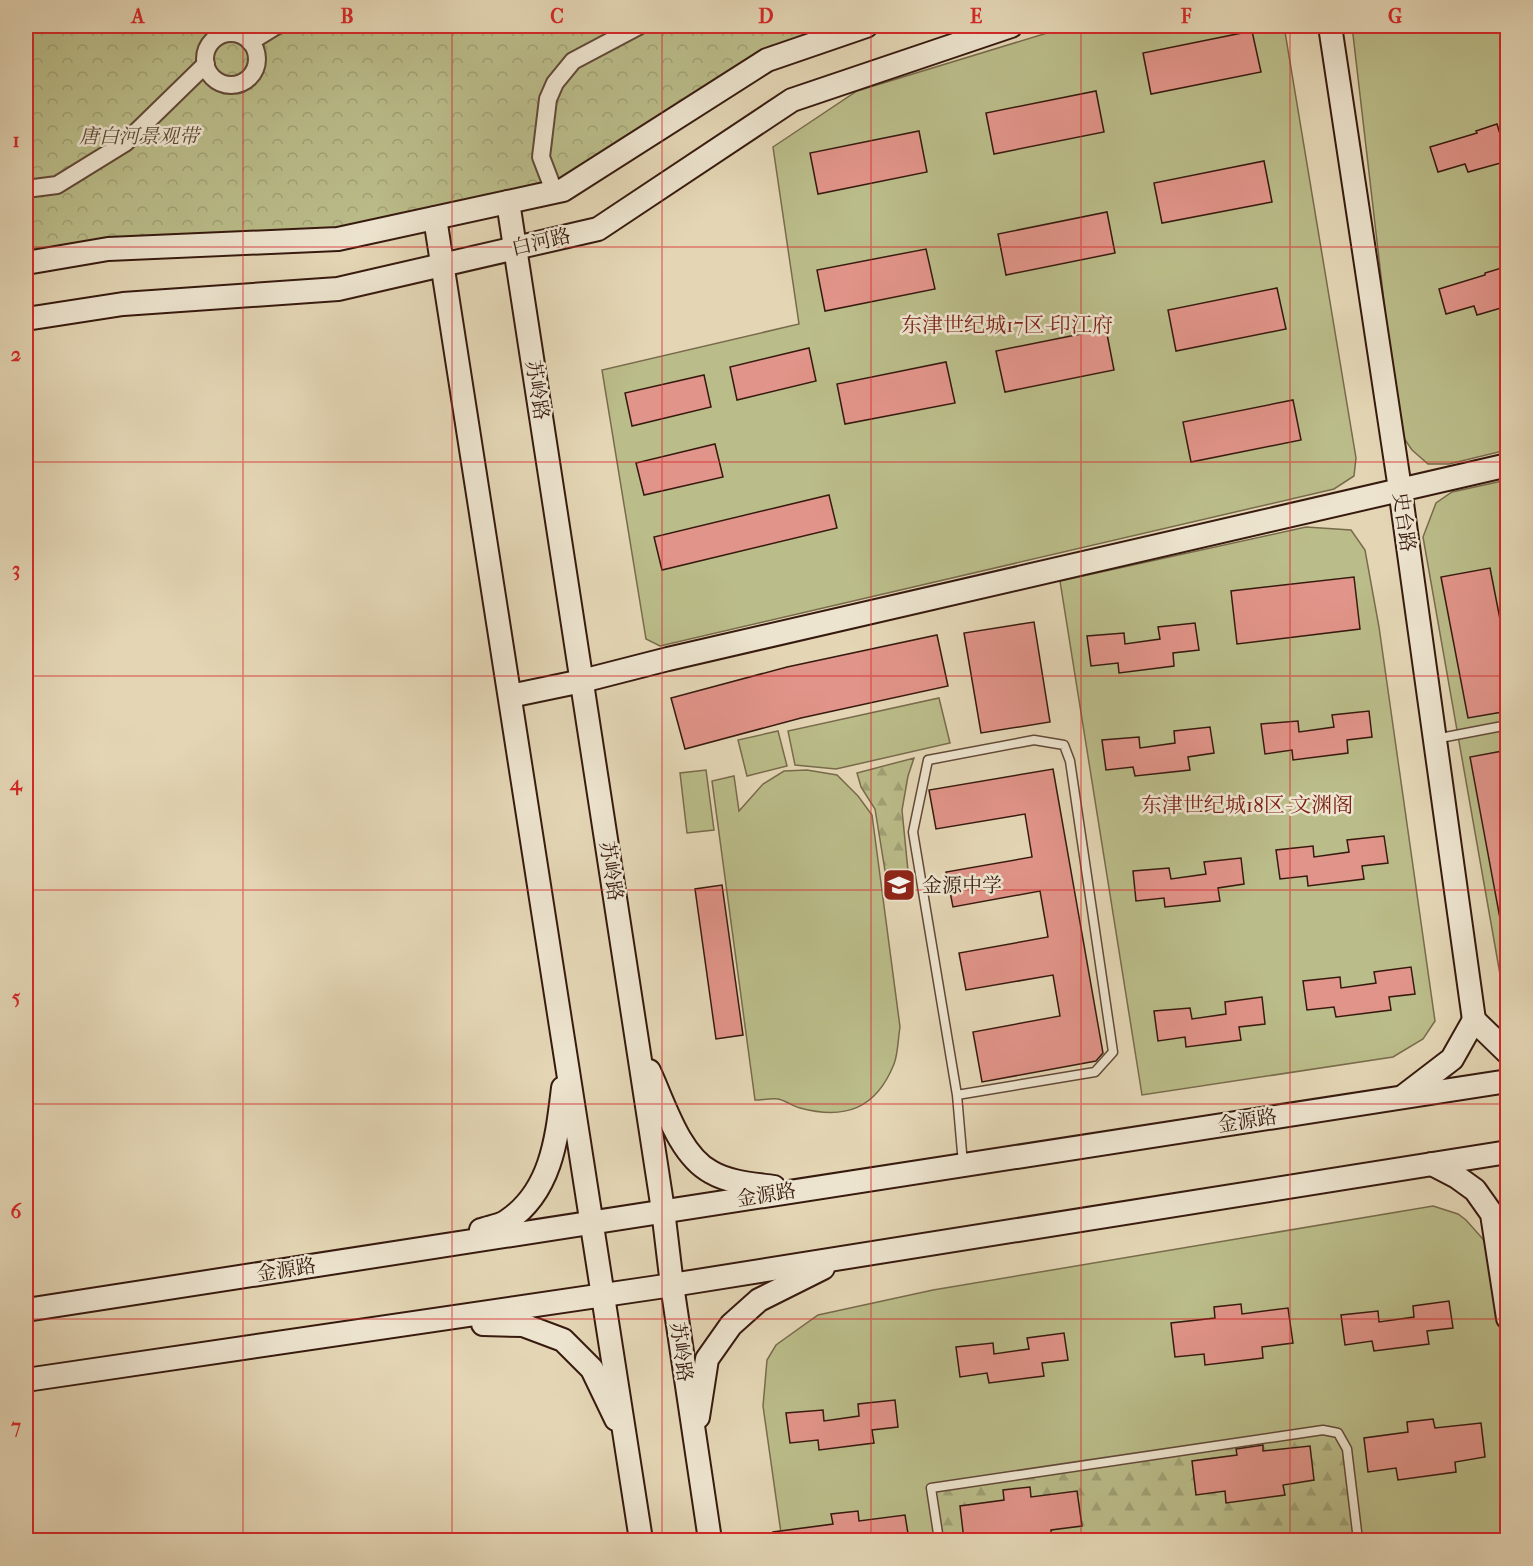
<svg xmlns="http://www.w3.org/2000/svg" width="1533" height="1566" font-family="'IM FELL French Canon','Noto Serif SC',serif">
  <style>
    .grass { fill: #babc89; stroke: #786b4c; stroke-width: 1.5 }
    .forest { fill: url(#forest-firs); stroke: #786b4c; stroke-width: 1.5 }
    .park { fill: url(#park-crowns); stroke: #786b4c; stroke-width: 1.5 }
    .building { fill: #e19489; stroke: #371a0f; stroke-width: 1.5 }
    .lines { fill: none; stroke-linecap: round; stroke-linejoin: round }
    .lane-casing { stroke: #624938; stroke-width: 11 }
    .street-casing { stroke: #624938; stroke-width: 20 }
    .secondary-casing { stroke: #371a0f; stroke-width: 26 }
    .lane { stroke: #ede4cf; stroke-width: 8 }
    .street { stroke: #ede4cf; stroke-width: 16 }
    .secondary { stroke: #ede4cf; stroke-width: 22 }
    .grid { fill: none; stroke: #d62828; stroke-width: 1.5; stroke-opacity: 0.55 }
    .labels { text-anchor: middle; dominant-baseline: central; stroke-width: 5; stroke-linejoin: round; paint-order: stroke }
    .park-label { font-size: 20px; font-style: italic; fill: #5e4b34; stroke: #ede4cf }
    .street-label { font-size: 20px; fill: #371a0f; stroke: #ede4cf }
    .poi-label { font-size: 20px; fill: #371a0f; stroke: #ede4cf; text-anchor: start }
    .neighbourhood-label { font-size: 21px; fill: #7a1f14; stroke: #ede4cf }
    .neatline { fill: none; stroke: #d62828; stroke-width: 2 }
    .grid-label { font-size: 20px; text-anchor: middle; font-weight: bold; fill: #d62828 }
  </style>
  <defs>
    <pattern id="forest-firs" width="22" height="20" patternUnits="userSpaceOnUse" patternTransform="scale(1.5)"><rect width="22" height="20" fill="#babc89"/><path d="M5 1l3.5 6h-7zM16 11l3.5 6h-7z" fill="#a0a175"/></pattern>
    <pattern id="park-crowns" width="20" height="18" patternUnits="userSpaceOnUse" patternTransform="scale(1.5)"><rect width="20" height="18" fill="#babc89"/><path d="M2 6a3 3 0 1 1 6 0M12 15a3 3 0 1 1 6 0" fill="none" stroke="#a0a175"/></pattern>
  </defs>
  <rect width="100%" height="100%" fill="#e4d6b5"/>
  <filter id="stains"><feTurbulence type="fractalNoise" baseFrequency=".00333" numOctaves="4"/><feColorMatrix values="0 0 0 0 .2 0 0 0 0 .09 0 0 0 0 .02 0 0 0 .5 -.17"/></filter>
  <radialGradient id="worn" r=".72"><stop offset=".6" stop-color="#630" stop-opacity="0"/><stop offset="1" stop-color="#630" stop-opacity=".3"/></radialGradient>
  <g class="grass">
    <path d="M 1070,26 L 1284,26 L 1356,458 L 1354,476 L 1334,489 L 660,646 L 646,639 L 602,370 L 799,324 L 773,147 L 857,91 Z"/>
    <path d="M 1352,26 L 1507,26 L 1507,450 L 1449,464 L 1428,464 L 1412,450 L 1399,431 Z"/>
    <path d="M 1507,480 L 1507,1014 L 1423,537 L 1436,503 L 1452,492 Z"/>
    <path d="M 1306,527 L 1351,530 L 1365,550 L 1379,627 L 1435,1021 L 1423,1039 L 1393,1057 L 1142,1095 L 1060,581 Z"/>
    <path d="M 939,698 L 950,743 L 836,769 L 795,765 L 788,731 Z"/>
    <path d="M 778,731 L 787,766 L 747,776 L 738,740 Z"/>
    <path d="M 706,770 L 714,830 L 687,833 L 680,773 Z"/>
    <path d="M 807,770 L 837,775 L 858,796 L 872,815 L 900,1027 C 898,1039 898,1054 894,1064 C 876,1109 845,1120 800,1108 C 792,1106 785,1100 778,1099 C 771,1098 762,1100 755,1100 L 712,781 L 734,776 L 739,811 L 763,784 L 784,771 Z"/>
    <path d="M 1433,1206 L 1458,1214 L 1466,1220 L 1499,1257 L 1508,1318 L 1507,1540 L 782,1540 L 763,1406 L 767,1360 L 776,1345 L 818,1315 L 933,1290 Z"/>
  </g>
  <g class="forest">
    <path d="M 914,758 L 908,776 L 902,810 L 909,881 L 899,887 L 887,883 L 875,809 L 861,787 L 857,773 Z"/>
    <path d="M 1323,1430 L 1338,1433 L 1347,1449 L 1358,1540 L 939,1540 L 931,1488 Z"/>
  </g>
  <path class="park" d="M 26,26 L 866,26 L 767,60 L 563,190 L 338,239 L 26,263 Z"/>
  <g class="building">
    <path d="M 1252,31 L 1261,72 L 1151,94 L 1143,53 Z"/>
    <path d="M 1096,91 L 1104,132 L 994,154 L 986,113 Z"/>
    <path d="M 1497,124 L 1500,134 L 1508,132 L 1508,161 L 1468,172 L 1465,164 L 1438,172 L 1430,147 L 1477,133 L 1476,131 Z"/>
    <path d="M 919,131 L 927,172 L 818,194 L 810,153 Z"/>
    <path d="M 1264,161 L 1272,202 L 1162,223 L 1154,183 Z"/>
    <path d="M 1107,212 L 1115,253 L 1006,275 L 998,234 Z"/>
    <path d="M 926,249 L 935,289 L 825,311 L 817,270 Z"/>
    <path d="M 1508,266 L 1508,306 L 1477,315 L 1474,306 L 1446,314 L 1439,289 L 1485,275 L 1485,273 Z"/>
    <path d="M 1277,288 L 1286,329 L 1176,351 L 1168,310 Z"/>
    <path d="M 1106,329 L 1114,370 L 1005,392 L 996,351 Z"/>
    <path d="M 809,348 L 816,381 L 737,400 L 730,367 Z"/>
    <path d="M 946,362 L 955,403 L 845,424 L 837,384 Z"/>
    <path d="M 704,375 L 711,407 L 632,426 L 625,393 Z"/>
    <path d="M 1293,400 L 1301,440 L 1191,462 L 1183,422 Z"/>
    <path d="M 715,444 L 723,477 L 644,495 L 636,463 Z"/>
    <path d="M 829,495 L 837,528 L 662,570 L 654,537 Z"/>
    <path d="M 1490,568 L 1508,660 L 1508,711 L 1468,718 L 1441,577 Z"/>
    <path d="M 1354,577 L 1360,629 L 1237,644 L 1231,591 Z"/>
    <path d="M 1034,622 L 1050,722 L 981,733 L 964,633 Z"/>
    <path d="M 1195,623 L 1199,650 L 1173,653 L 1174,666 L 1119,673 L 1118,663 L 1091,666 L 1087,636 L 1124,633 L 1125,644 L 1160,639 L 1158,627 Z"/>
    <path d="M 937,635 L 948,686 L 801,718 L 685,749 L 671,698 L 787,667 Z"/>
    <path d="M 1369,711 L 1372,737 L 1347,740 L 1348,753 L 1293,760 L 1292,750 L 1265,754 L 1261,724 L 1298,721 L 1299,732 L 1334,727 L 1332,715 Z"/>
    <path d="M 1210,727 L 1214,753 L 1188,757 L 1190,770 L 1135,776 L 1133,767 L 1106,770 L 1102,740 L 1139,737 L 1140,748 L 1175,743 L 1174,731 Z"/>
    <path d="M 1508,750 L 1508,923 L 1501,924 L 1470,757 Z"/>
    <path d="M 1053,769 L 1103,1053 L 1096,1061 L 982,1082 L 973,1032 L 1060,1016 L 1053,975 L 966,990 L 959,953 L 1048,937 L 1040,891 L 953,907 L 946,872 L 1032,857 L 1025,814 L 936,829 L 929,790 Z"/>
    <path d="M 1384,836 L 1388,863 L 1362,866 L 1364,879 L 1308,886 L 1307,876 L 1280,879 L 1276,850 L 1313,846 L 1314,857 L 1349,852 L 1347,840 Z"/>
    <path d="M 1241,858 L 1244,884 L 1218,888 L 1220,901 L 1165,907 L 1164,898 L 1136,901 L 1133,871 L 1169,868 L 1171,879 L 1206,874 L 1204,862 Z"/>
    <path d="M 722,885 L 743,1035 L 716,1039 L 695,889 Z"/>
    <path d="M 1411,967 L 1415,994 L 1389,997 L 1391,1010 L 1336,1017 L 1334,1007 L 1307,1010 L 1303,981 L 1340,977 L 1341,988 L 1376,983 L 1374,972 Z"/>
    <path d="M 1262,997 L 1265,1024 L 1239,1027 L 1241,1040 L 1186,1047 L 1185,1037 L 1158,1041 L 1154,1011 L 1190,1008 L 1192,1019 L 1226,1014 L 1225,1002 Z"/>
    <path d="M 1449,1301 L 1453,1328 L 1427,1331 L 1429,1344 L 1374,1351 L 1372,1341 L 1345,1345 L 1341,1315 L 1378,1311 L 1379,1322 L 1414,1317 L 1413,1306 Z"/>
    <path d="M 1241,1304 L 1242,1314 L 1288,1308 L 1293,1343 L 1262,1347 L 1263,1358 L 1205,1365 L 1204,1354 L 1175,1357 L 1171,1323 L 1215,1318 L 1214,1307 Z"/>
    <path d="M 1064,1333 L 1068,1360 L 1042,1363 L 1044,1376 L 989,1383 L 987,1373 L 960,1377 L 956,1347 L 993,1343 L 994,1354 L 1029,1349 L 1027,1338 Z"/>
    <path d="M 895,1400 L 898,1427 L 872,1430 L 874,1443 L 819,1450 L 818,1440 L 790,1443 L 786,1413 L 823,1410 L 824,1421 L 859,1416 L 858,1404 Z"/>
    <path d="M 1433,1419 L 1435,1428 L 1481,1423 L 1485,1457 L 1455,1462 L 1456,1472 L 1398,1480 L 1396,1468 L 1368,1472 L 1364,1438 L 1408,1432 L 1407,1422 Z"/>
    <path d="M 1263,1445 L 1263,1451 L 1310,1446 L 1314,1480 L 1283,1485 L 1285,1495 L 1226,1503 L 1225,1491 L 1196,1495 L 1192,1461 L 1237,1455 L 1236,1449 Z"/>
    <path d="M 1030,1487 L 1031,1497 L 1077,1491 L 1082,1526 L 1051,1530 L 1052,1540 L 993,1540 L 993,1536 L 964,1540 L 960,1506 L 1004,1500 L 1003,1490 Z"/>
    <path d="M 858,1511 L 859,1521 L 905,1515 L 909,1540 L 773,1540 L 773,1532 L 833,1524 L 831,1514 Z"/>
  </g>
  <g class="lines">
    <g class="lane-casing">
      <g id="lane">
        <path d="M 1435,739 L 1508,725"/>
        <path d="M 957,1095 L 1095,1072 L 1113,1052 L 1070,761 L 1064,745 L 1034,740 L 928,760 L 913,832 L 957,1095 L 963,1164"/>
        <path d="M 939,1540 L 931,1488 L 1323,1430 L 1338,1433 L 1347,1449 L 1358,1540"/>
      </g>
    </g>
    <g class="street-casing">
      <g id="street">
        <circle cx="231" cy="59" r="26"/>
        <path d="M 250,42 L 276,26"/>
        <path d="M 26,189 L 57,185 L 125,143 L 206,64"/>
        <path d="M 554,191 L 541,157 L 548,99 L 555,83 L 573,61 L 639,26"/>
      </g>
    </g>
    <g class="secondary-casing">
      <g id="secondary">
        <path d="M 1330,26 L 1400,489 L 1474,1020"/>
        <path d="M 508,202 L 663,1210 L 672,1285 L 710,1540"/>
        <path d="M 435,218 L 641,1540"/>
        <path d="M 26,263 L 108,249 L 338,239 L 563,190 L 767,60 L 866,26"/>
        <path d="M 26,319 L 123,304 L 338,289 L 598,229 L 792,100 L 1011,26"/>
        <path d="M 510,696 L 582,681 L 668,659 L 1508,465"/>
        <path d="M 649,1071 C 664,1103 679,1155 711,1172 C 730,1183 753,1184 774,1187"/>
        <path d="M 1405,1095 L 1452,1059 L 1474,1020 L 1508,1053"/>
        <path d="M 1432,1164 L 1457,1177 L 1475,1190 L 1492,1214 L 1508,1318"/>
        <path d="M 481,1230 C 489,1227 500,1226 507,1221 C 552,1191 557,1137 563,1088"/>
        <path d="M 26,1310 L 1508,1081"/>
        <path d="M 483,1324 L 523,1325 L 563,1340 L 592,1369 L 616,1419"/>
        <path d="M 26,1380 L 672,1285 L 1508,1152"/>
        <path d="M 698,1417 L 707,1359 L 731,1325 L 759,1300 L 823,1268"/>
      </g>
    </g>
    <use href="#lane" class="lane"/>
    <use href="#street" class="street"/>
    <use href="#secondary" class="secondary"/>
  </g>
  <path class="grid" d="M 243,26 L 243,1540M 452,26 L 452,1540M 662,26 L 662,1540M 871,26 L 871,1540M 1081,26 L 1081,1540M 1290,26 L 1290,1540M 26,247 L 1508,247M 26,462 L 1508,462M 26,676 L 1508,676M 26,890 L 1508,890M 26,1104 L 1508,1104M 26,1319 L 1508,1319"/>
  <defs>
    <g id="school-square" transform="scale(1.725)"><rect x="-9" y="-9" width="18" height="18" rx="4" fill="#8f2418" stroke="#ede4cf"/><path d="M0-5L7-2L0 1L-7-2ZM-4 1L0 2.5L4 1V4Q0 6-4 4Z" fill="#fff"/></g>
  </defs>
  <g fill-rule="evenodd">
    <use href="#school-square" x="899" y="885"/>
  </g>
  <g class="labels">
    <g class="park-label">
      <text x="139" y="136">唐白河景观带</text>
    </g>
    <g class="street-label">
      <text transform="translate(541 242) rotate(-13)">白河路</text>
      <text transform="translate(537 390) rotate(81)">苏岭路</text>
      <text transform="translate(1404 522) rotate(82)">史台路</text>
      <text transform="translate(611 871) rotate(81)">苏岭路</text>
      <text transform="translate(1247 1121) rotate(-9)">金源路</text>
      <text transform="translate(766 1195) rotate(-9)">金源路</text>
      <text transform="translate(286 1270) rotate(-9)">金源路</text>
      <text transform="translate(681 1352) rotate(82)">苏岭路</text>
    </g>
    <g class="poi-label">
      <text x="922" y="885">金源中学</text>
    </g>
    <g class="neighbourhood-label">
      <text x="1007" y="325">东津世纪城17区-印江府</text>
      <text x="1247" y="805">东津世纪城18区-文渊阁</text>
    </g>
  </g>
  <rect width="1533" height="1566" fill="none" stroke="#e4d6b5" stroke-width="66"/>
  <rect x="33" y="33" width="1467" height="1500" class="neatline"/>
  <g class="grid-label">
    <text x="138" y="23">A</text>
    <text x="347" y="23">B</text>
    <text x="557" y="23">C</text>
    <text x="766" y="23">D</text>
    <text x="976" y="23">E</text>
    <text x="1186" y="23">F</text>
    <text x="1395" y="23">G</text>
    <text x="16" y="147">1</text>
    <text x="16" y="361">2</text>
    <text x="16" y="576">3</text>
    <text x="16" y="790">4</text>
    <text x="16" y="1004">5</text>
    <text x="16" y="1218">6</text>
    <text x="16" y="1433">7</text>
  </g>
  <rect width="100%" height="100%" filter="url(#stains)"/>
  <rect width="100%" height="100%" fill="url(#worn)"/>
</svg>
